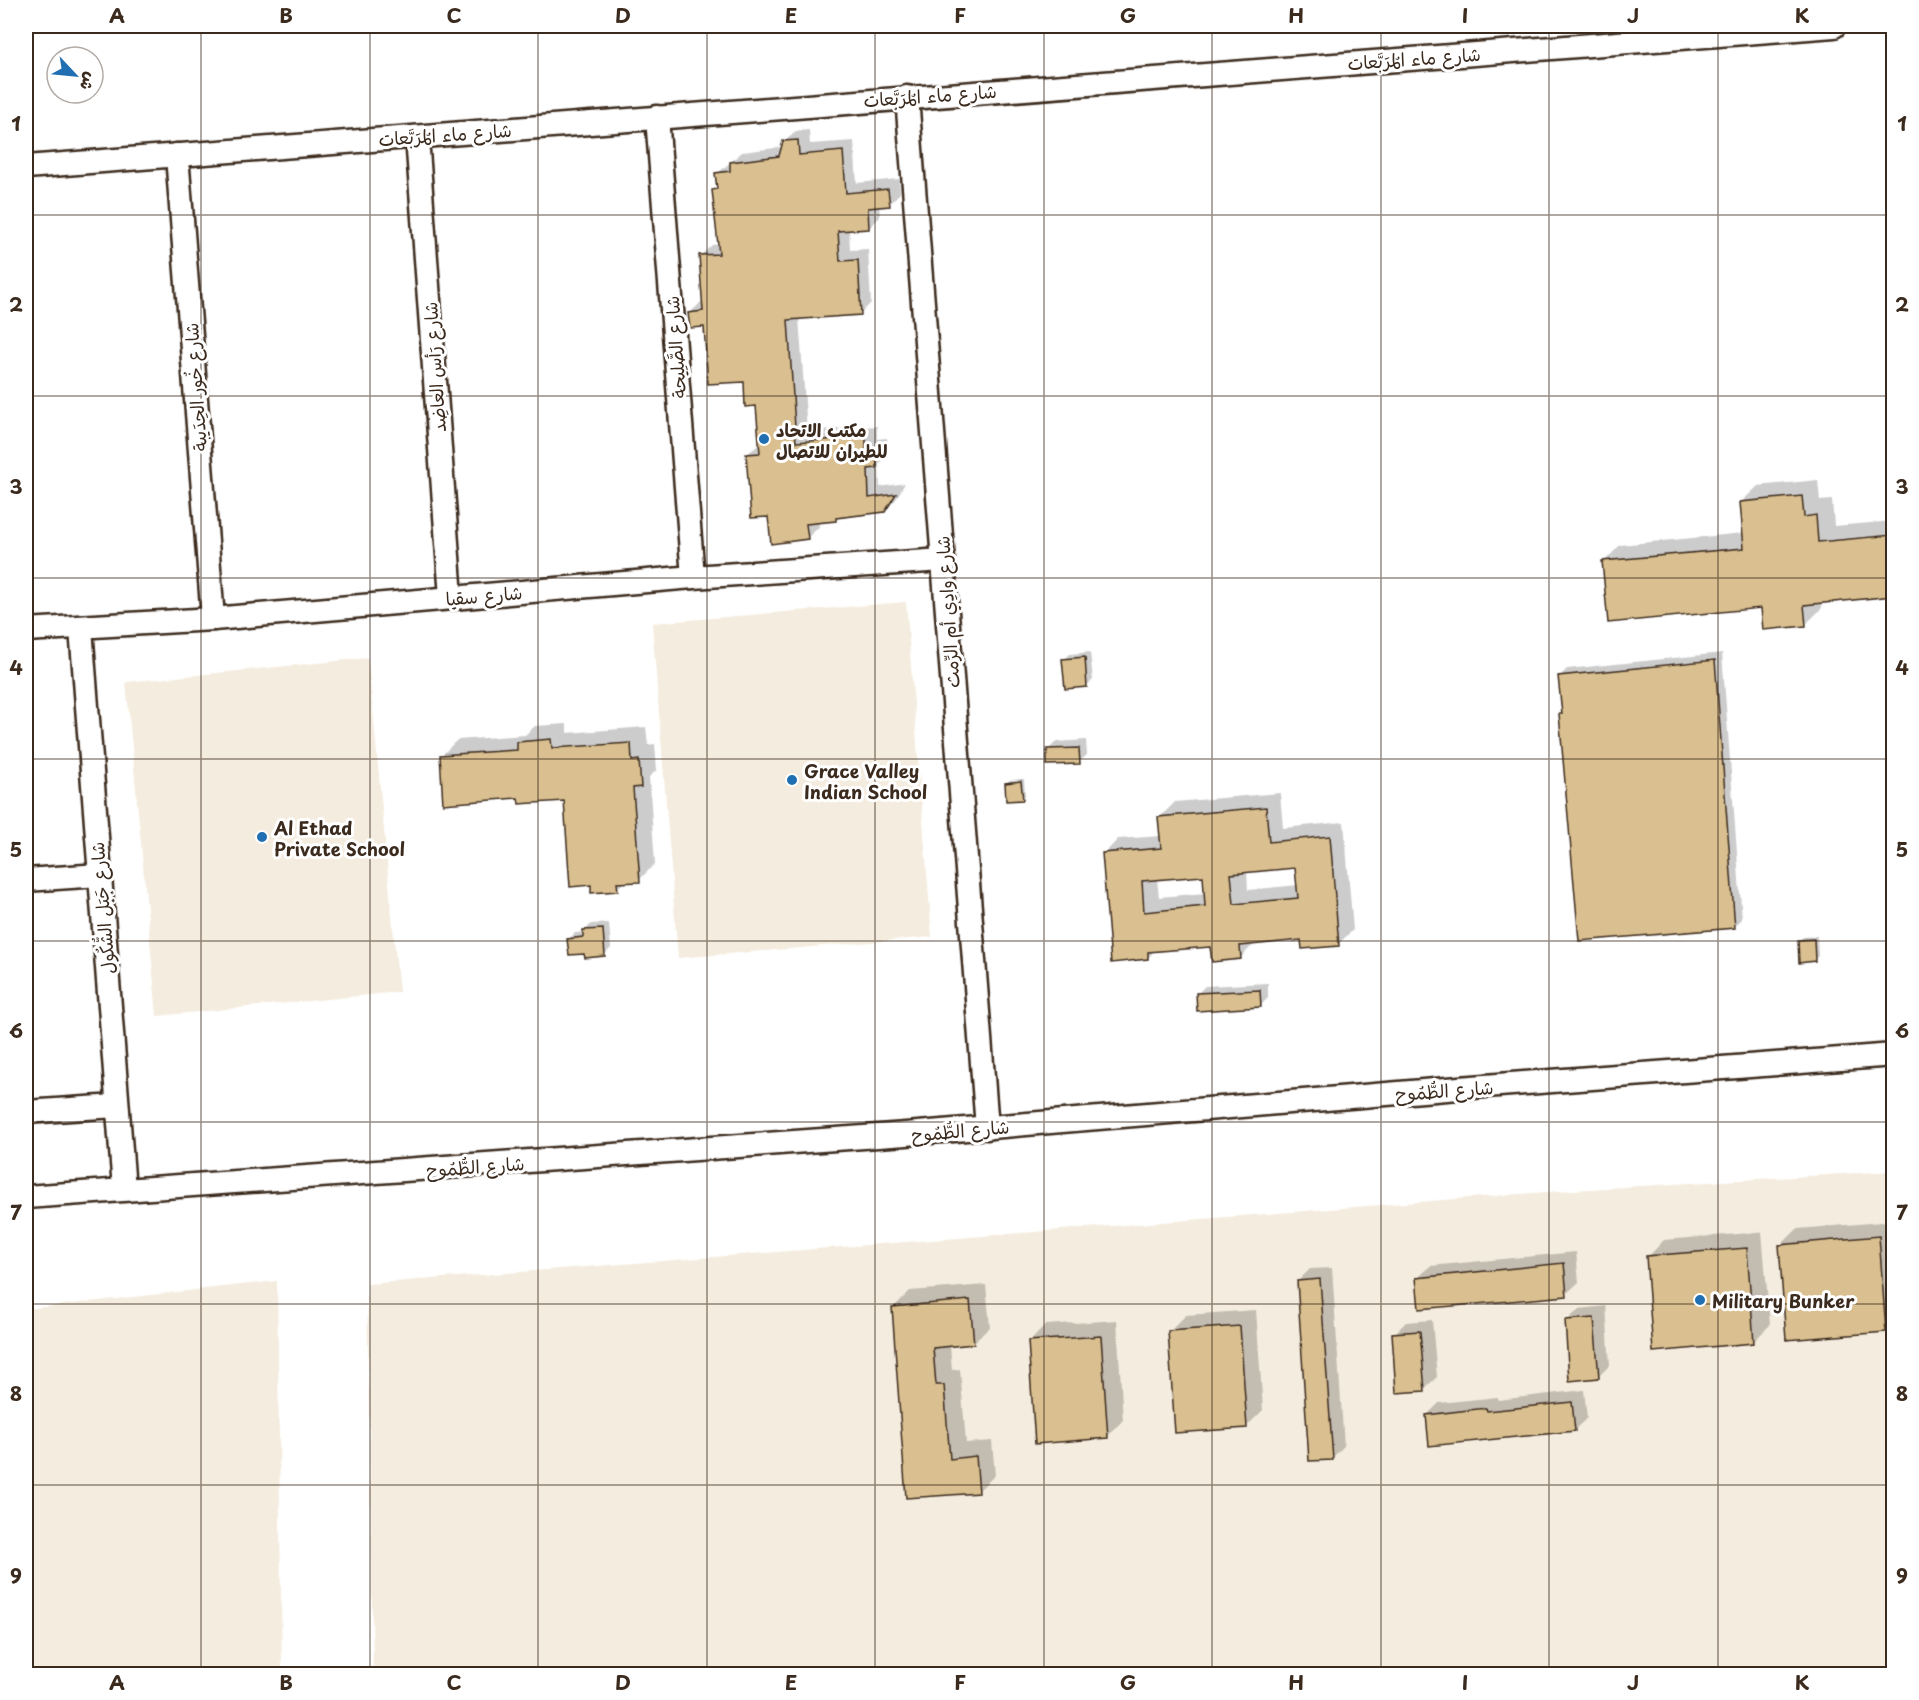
<svg xmlns="http://www.w3.org/2000/svg" width="1919" height="1700" font-family="'Playpen Sans','Playpen Sans Arabic',sans-serif">
  <style>
    .built { fill: #f4ecde }
    .shadow { fill: #0003; fill-rule: evenodd }
    .building { fill: #dac090; stroke: #3b2a1e; stroke-width: 1.5; fill-rule: evenodd }
    .lines { fill: none; stroke-linecap: round; stroke-linejoin: round }
    .minor-casing { stroke: #3b2a1e; stroke-width: 27 }
    .minor { stroke: #fff; stroke-width: 22 }
    .grid { fill: none; stroke: #3b2a1e; stroke-width: 1.5; stroke-opacity: 0.55 }
    .poi-dot { fill: #1f6fb2; stroke: #fff; stroke-width: 2 }
    .labels { text-anchor: middle; dominant-baseline: central; stroke-width: 6; stroke-linejoin: round; paint-order: stroke }
    .street-label { font-size: 18px; fill: #3b2a1e; stroke: #fff }
    .poi-label { font-size: 18px; font-weight: bold; fill: #3b2a1e; stroke: #fff; text-anchor: start }
    .neatline { fill: none; stroke: #3b2a1e; stroke-width: 2 }
    .grid-label { font-size: 20px; text-anchor: middle; font-weight: bold; fill: #3b2a1e }
  </style>
  <rect width="100%" height="100%" fill="#fff"/>
  <filter id="ink" filterUnits="userSpaceOnUse"><feTurbulence type="fractalNoise" baseFrequency=".0167" numOctaves="2"/><feDisplacementMap in="SourceGraphic" scale="12" xChannelSelector="R" yChannelSelector="G"/><feConvolveMatrix kernelMatrix="1 2 1 2 8 2 1 2 1" color-interpolation-filters="sRGB"/></filter>
  <g filter="url(#ink)">
    <g class="built">
      <path d="M 906,602 L 932,937 L 678,958 L 652,623 Z"/>
      <path d="M 368,658 L 399,992 L 157,1016 L 126,682 Z"/>
      <path d="M 1893,1171 L 1893,1674 L 373,1674 L 367,1284 L 1573,1190 Z"/>
      <path d="M 277,1281 L 282,1674 L 26,1674 L 26,1309 Z"/>
    </g>
    <g class="shadow">
      <path d="M 809,130 L 810,144 L 854,141 L 857,183 L 899,179 L 900,193 L 889,204 L 879,205 L 880,217 L 869,228 L 849,229 L 850,250 L 868,249 L 871,303 L 860,314 L 799,317 L 807,431 L 877,426 L 877,439 L 887,438 L 888,455 L 879,464 L 880,487 L 905,483 L 896,499 L 884,511 L 839,516 L 836,519 L 818,521 L 819,527 L 807,538 L 770,515 L 747,454 L 761,443 L 758,405 L 745,380 L 705,325 L 690,313 L 701,302 L 704,302 L 700,256 L 712,245 L 719,244 L 714,191 L 718,186 L 717,174 L 742,152 L 783,147 L 784,142 L 796,131 Z"/>
      <path d="M 1818,480 L 1820,501 L 1832,500 L 1834,526 L 1894,521 L 1894,595 L 1821,602 L 1822,608 L 1805,625 L 1762,606 L 1604,562 L 1620,545 L 1744,533 L 1741,502 L 1758,486 Z"/>
      <path d="M 1090,652 L 1093,680 L 1086,686 L 1064,660 L 1070,654 Z"/>
      <path d="M 1722,653 L 1742,919 L 1734,927 L 1560,715 L 1563,712 L 1559,677 L 1567,669 Z"/>
      <path d="M 567,724 L 567,733 L 646,727 L 648,745 L 655,744 L 657,770 L 649,777 L 655,864 L 639,880 L 625,881 L 617,889 L 592,884 L 565,800 L 519,797 L 441,756 L 457,740 L 525,735 L 535,726 Z"/>
      <path d="M 1086,740 L 1087,755 L 1079,762 L 1048,750 L 1056,742 Z"/>
      <path d="M 1024,779 L 1025,795 L 1022,799 L 1006,783 L 1010,780 Z"/>
      <path d="M 1280,793 L 1283,828 L 1344,822 L 1353,930 L 1338,944 L 1302,939 L 1255,943 L 1240,958 L 1212,945 L 1155,950 L 1148,958 L 1104,854 L 1118,839 L 1161,836 L 1160,817 L 1175,802 ZM 1296,866 L 1298,885 L 1248,890 L 1247,871 ZM 1205,874 L 1206,893 L 1159,897 L 1157,879 Z"/>
      <path d="M 609,923 L 611,948 L 604,955 L 586,952 L 569,939 L 575,933 L 584,932 L 591,924 Z"/>
      <path d="M 1817,936 L 1818,956 L 1814,960 L 1799,941 L 1803,937 Z"/>
      <path d="M 1268,983 L 1268,998 L 1260,1006 L 1197,994 L 1205,986 Z"/>
      <path d="M 1894,1221 L 1894,1323 L 1886,1330 L 1780,1246 L 1797,1229 Z"/>
      <path d="M 1762,1232 L 1770,1325 L 1753,1342 L 1648,1257 L 1664,1240 Z"/>
      <path d="M 1576,1252 L 1579,1282 L 1566,1294 L 1418,1278 L 1430,1266 Z"/>
      <path d="M 1332,1268 L 1344,1446 L 1332,1458 L 1298,1281 L 1310,1269 Z"/>
      <path d="M 986,1285 L 990,1327 L 973,1343 L 950,1345 L 952,1370 L 960,1369 L 966,1443 L 992,1441 L 995,1475 L 978,1491 L 908,1497 L 894,1307 L 910,1291 Z"/>
      <path d="M 1606,1306 L 1610,1365 L 1598,1377 L 1567,1321 L 1579,1309 Z"/>
      <path d="M 1256,1310 L 1263,1410 L 1247,1426 L 1169,1332 L 1186,1315 Z"/>
      <path d="M 1117,1320 L 1123,1420 L 1107,1437 L 1029,1342 L 1046,1325 Z"/>
      <path d="M 1432,1320 L 1437,1377 L 1424,1389 L 1394,1334 L 1406,1322 Z"/>
      <path d="M 1584,1390 L 1587,1418 L 1574,1430 L 1427,1415 L 1439,1403 L 1498,1397 L 1498,1400 Z"/>
      <path d="M 1894,1499 L 1894,1543 L 1891,1543 L 1889,1503 Z"/>
    </g>
    <g class="building">
      <path d="M 798,140 L 799,155 L 843,151 L 846,193 L 888,189 L 890,206 L 868,208 L 869,229 L 838,231 L 840,261 L 858,260 L 861,315 L 788,320 L 796,442 L 866,437 L 866,450 L 876,449 L 877,468 L 868,469 L 869,498 L 896,494 L 885,512 L 836,518 L 836,521 L 806,524 L 808,539 L 771,544 L 768,517 L 751,518 L 746,454 L 760,453 L 756,406 L 745,407 L 744,382 L 708,384 L 704,327 L 690,328 L 688,313 L 703,311 L 699,255 L 719,254 L 712,190 L 717,189 L 715,173 L 730,171 L 730,162 L 779,156 L 783,141 Z"/>
      <path d="M 1802,496 L 1804,517 L 1816,515 L 1818,542 L 1893,535 L 1893,596 L 1804,605 L 1806,626 L 1763,630 L 1761,608 L 1608,623 L 1602,561 L 1744,548 L 1740,502 Z"/>
      <path d="M 1085,657 L 1087,687 L 1065,689 L 1062,659 Z"/>
      <path d="M 1715,660 L 1735,928 L 1579,941 L 1559,714 L 1562,714 L 1558,676 Z"/>
      <path d="M 551,739 L 552,748 L 631,743 L 632,761 L 639,760 L 641,787 L 633,788 L 640,882 L 617,883 L 618,891 L 591,893 L 591,885 L 570,887 L 564,801 L 519,804 L 518,798 L 443,804 L 440,755 L 517,750 L 517,742 Z"/>
      <path d="M 1079,748 L 1080,764 L 1047,765 L 1047,749 Z"/>
      <path d="M 1021,781 L 1023,800 L 1006,801 L 1005,783 Z"/>
      <path d="M 1266,807 L 1269,842 L 1330,836 L 1339,946 L 1302,949 L 1301,940 L 1240,946 L 1241,959 L 1212,962 L 1210,947 L 1148,952 L 1148,959 L 1111,963 L 1102,853 L 1161,848 L 1158,817 ZM 1295,868 L 1298,898 L 1234,904 L 1231,874 ZM 1203,876 L 1205,906 L 1144,912 L 1142,881 Z"/>
      <path d="M 603,929 L 605,956 L 585,958 L 584,954 L 569,955 L 567,939 L 583,937 L 583,930 Z"/>
      <path d="M 1814,939 L 1815,961 L 1799,963 L 1798,940 Z"/>
      <path d="M 1260,990 L 1261,1007 L 1197,1011 L 1196,993 Z"/>
      <path d="M 1879,1236 L 1886,1332 L 1786,1340 L 1779,1245 Z"/>
      <path d="M 1747,1248 L 1754,1343 L 1653,1352 L 1646,1256 Z"/>
      <path d="M 1564,1263 L 1567,1296 L 1419,1309 L 1416,1278 Z"/>
      <path d="M 1320,1279 L 1333,1460 L 1309,1461 L 1297,1281 Z"/>
      <path d="M 970,1300 L 974,1344 L 933,1348 L 936,1385 L 944,1385 L 950,1459 L 976,1456 L 979,1493 L 906,1498 L 892,1307 Z"/>
      <path d="M 1594,1318 L 1599,1378 L 1569,1381 L 1565,1320 Z"/>
      <path d="M 1240,1326 L 1247,1428 L 1175,1433 L 1168,1331 Z"/>
      <path d="M 1420,1331 L 1425,1391 L 1396,1393 L 1392,1333 Z"/>
      <path d="M 1101,1336 L 1108,1438 L 1035,1444 L 1028,1341 Z"/>
      <path d="M 1572,1402 L 1575,1431 L 1429,1446 L 1426,1415 L 1486,1408 L 1487,1411 Z"/>
    </g>
    <g class="lines">
      <g class="minor-casing">
        <g id="minor">
          <path d="M 907,97 L 987,1128"/>
          <path d="M 657,117 L 693,577"/>
          <path d="M 417,137 L 451,597"/>
          <path d="M 177,155 L 213,619"/>
          <path d="M 26,167 L 1834,26"/>
          <path d="M 81,628 L 124,1189"/>
          <path d="M 26,630 L 213,619 L 693,577 L 943,560"/>
          <path d="M 26,880 L 100,875"/>
          <path d="M 26,1112 L 116,1106"/>
          <path d="M 26,1197 L 906,1134 L 1459,1088 L 1894,1055"/>
        </g>
      </g>
      <use href="#minor" class="minor"/>
    </g>
  </g>
  <path class="grid" d="M 201,26 L 201,1674M 370,26 L 370,1674M 538,26 L 538,1674M 707,26 L 707,1674M 875,26 L 875,1674M 1044,26 L 1044,1674M 1212,26 L 1212,1674M 1381,26 L 1381,1674M 1549,26 L 1549,1674M 1718,26 L 1718,1674M 26,215 L 1894,215M 26,396 L 1894,396M 26,578 L 1894,578M 26,759 L 1894,759M 26,941 L 1894,941M 26,1122 L 1894,1122M 26,1304 L 1894,1304M 26,1485 L 1894,1485"/>
  <g class="poi-dot">
    <circle cx="764" cy="439" r="6"/>
    <circle cx="792" cy="780" r="6"/>
    <circle cx="262" cy="837" r="6"/>
    <circle cx="1700" cy="1300" r="6"/>
  </g>
  <g class="labels">
    <g class="street-label">
      <text transform="translate(1414 58) rotate(-4)">شارع ماء المُرَبَّعات</text>
      <text transform="translate(930 95) rotate(-4)">شارع ماء المُرَبَّعات</text>
      <text transform="translate(445 134) rotate(-4)">شارع ماء المُرَبَّعات</text>
      <text transform="translate(675 347) rotate(-94)">شارع الصَّلِيحة</text>
      <text transform="translate(434 367) rotate(-94)">شارع رَأس العاضِد</text>
      <text transform="translate(195 387) rotate(-94)">شارع خُور الحِدَيبة</text>
      <text transform="translate(484 595) rotate(-5)">شارع سقيا</text>
      <text transform="translate(947 612) rotate(-94)">شارع وادِي أم الرِّمث</text>
      <text transform="translate(102 908) rotate(-95)">شارع جَبَل الشُّكُول</text>
      <text transform="translate(1444 1090) rotate(-4)">شارع الطُّمُوح</text>
      <text transform="translate(960 1130) rotate(-5)">شارع الطُّمُوح</text>
      <text transform="translate(475 1166) rotate(-4)">شارع الطُّمُوح</text>
    </g>
    <g class="poi-label">
      <text x="776" y="429">مكتب الاتحاد<tspan x="776" dy="21">للطيران للاتصال</tspan></text>
      <text x="804" y="770">Grace Valley<tspan x="804" dy="21">Indian School</tspan></text>
      <text x="274" y="827">Al Ethad<tspan x="274" dy="21">Private School</tspan></text>
      <text x="1712" y="1300">Military Bunker</text>
    </g>
  </g>
  <rect width="1919" height="1700" fill="none" stroke="#fff" stroke-width="66"/>
  <g transform="translate(75 75) rotate(116)"><circle r="28" fill="#ffffff" stroke="#b1aaa5" stroke-width="1.5"/>
  <path d="M0-4.5L10 22L0 15L-10 22Z" fill="#1f6fb2"/>
  <text y="-9" font-size="16" font-weight="bold" text-anchor="middle" fill="#3b2a1e">ش</text>
  </g>
  <rect x="33" y="33" width="1853" height="1634" class="neatline"/>
  <g class="grid-label">
    <text x="117" y="23">A</text>
    <text x="286" y="23">B</text>
    <text x="454" y="23">C</text>
    <text x="623" y="23">D</text>
    <text x="791" y="23">E</text>
    <text x="960" y="23">F</text>
    <text x="1128" y="23">G</text>
    <text x="1296" y="23">H</text>
    <text x="1465" y="23">I</text>
    <text x="1633" y="23">J</text>
    <text x="1802" y="23">K</text>
    <text x="16" y="131">1</text>
    <text x="1902" y="131">1</text>
    <text x="16" y="312">2</text>
    <text x="1902" y="312">2</text>
    <text x="16" y="494">3</text>
    <text x="1902" y="494">3</text>
    <text x="16" y="675">4</text>
    <text x="1902" y="675">4</text>
    <text x="16" y="857">5</text>
    <text x="1902" y="857">5</text>
    <text x="16" y="1038">6</text>
    <text x="1902" y="1038">6</text>
    <text x="16" y="1220">7</text>
    <text x="1902" y="1220">7</text>
    <text x="16" y="1401">8</text>
    <text x="1902" y="1401">8</text>
    <text x="16" y="1583">9</text>
    <text x="1902" y="1583">9</text>
    <text x="117" y="1690">A</text>
    <text x="286" y="1690">B</text>
    <text x="454" y="1690">C</text>
    <text x="623" y="1690">D</text>
    <text x="791" y="1690">E</text>
    <text x="960" y="1690">F</text>
    <text x="1128" y="1690">G</text>
    <text x="1296" y="1690">H</text>
    <text x="1465" y="1690">I</text>
    <text x="1633" y="1690">J</text>
    <text x="1802" y="1690">K</text>
  </g>
</svg>
